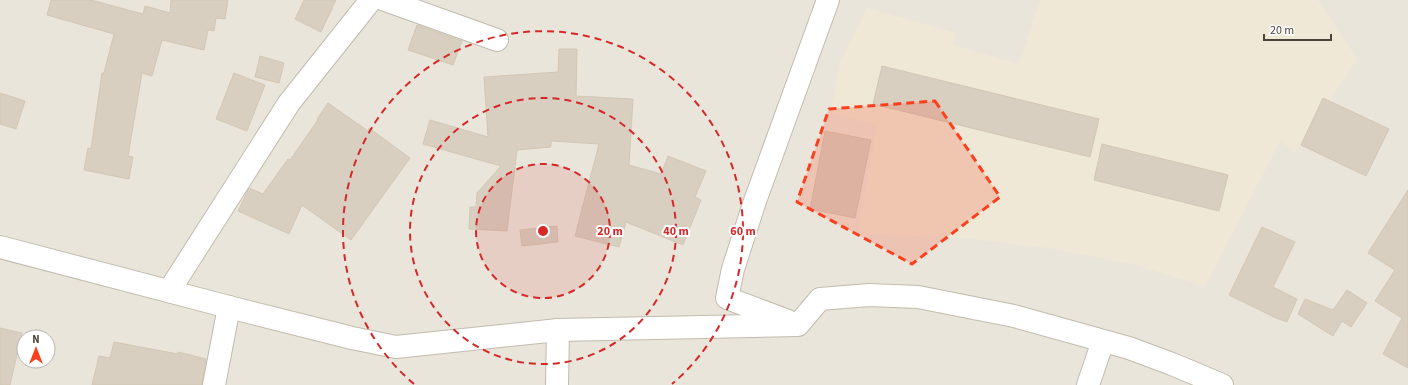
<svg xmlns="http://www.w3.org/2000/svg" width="1408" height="385" font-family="'Source Sans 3',sans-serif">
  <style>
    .residential { fill: #eae5da; fill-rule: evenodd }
    .education { fill: #efe8d6 }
    .building { fill: #d8cfc1; stroke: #d3c7b4 }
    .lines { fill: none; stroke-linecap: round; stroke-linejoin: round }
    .minor-casing { stroke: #c2bbae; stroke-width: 24 }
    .minor { stroke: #fff; stroke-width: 22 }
    .marked { fill: #fc3f1d; fill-opacity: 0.2; stroke: #fc3f1d; stroke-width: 3; stroke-dasharray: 8 5; stroke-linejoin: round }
    .ring { fill: none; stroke: #d62828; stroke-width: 2; stroke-dasharray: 7 5 }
    .centre { fill: #d62828; stroke: #fff; stroke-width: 2 }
    .ring-label { font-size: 12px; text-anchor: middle; font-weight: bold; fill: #d62828; stroke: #fff; stroke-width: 4; stroke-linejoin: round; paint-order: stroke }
  </style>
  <rect width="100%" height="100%" fill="#f6f3ec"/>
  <path class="residential" d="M 0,0 L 1408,0 L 1408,385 L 0,385 ZM 24,337 L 48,337 L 48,361 L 24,361 Z"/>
  <path class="education" d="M 1040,0 L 1318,0 L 1357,59 L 1296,152 L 1280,141 L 1205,286 L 1132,264 L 1049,248 L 953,237 L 858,234 L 877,125 L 830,113 L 840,62 L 867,8 L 956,33 L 953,45 L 1019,64 Z"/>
  <g class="building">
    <path d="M 51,0 L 91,0 L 143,14 L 145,6 L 170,13 L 171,0 L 228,0 L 225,19 L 216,18 L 214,31 L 208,30 L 204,50 L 162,40 L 152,76 L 142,73 L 128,156 L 133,157 L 129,179 L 84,170 L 88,148 L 91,149 L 102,73 L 104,73 L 114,34 L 47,15 Z"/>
    <path d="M 304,0 L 336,0 L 321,32 L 295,19 Z"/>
    <path d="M 417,25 L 462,41 L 453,65 L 408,50 Z"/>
    <path d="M 559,49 L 577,49 L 576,96 L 633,99 L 629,165 L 661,174 L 668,156 L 706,171 L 695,197 L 701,200 L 683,245 L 626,222 L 619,247 L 575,236 L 599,144 L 551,141 L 551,147 L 517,150 L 507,231 L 469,229 L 470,207 L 476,207 L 477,193 L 501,166 L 423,144 L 430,120 L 488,137 L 484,77 L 558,72 Z"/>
    <path d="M 260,56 L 284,63 L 279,83 L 255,77 Z"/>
    <path d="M 882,66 L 1099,119 L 1090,157 L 873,104 Z"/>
    <path d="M 234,73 L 265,85 L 247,131 L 216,119 Z"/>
    <path d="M 0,93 L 25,101 L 16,129 L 0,124 Z"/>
    <path d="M 1323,98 L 1389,129 L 1366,176 L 1301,145 Z"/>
    <path d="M 328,103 L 368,131 L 369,128 L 410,158 L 351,240 L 302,205 L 289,234 L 238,211 L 249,188 L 263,194 L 288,159 L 290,160 L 318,120 L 317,119 Z"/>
    <path d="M 825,131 L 871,140 L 855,218 L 810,209 Z"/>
    <path d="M 1102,144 L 1228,175 L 1219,211 L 1094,180 Z"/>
    <path d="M 1408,190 L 1408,368 L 1383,354 L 1402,318 L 1375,301 L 1395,270 L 1368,253 Z"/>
    <path d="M 557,226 L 558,242 L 522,246 L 520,230 Z"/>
    <path d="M 1262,227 L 1295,242 L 1273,287 L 1297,299 L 1287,322 L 1276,318 L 1229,295 Z"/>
    <path d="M 1347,290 L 1367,303 L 1351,327 L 1342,321 L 1333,336 L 1298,314 L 1305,299 L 1333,310 Z"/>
    <path d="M 0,328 L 22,333 L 10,385 L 0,385 Z"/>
    <path d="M 114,342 L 178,354 L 178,352 L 206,359 L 202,385 L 92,385 L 99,356 L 110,358 Z"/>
  </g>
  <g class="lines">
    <g class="minor-casing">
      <g id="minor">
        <path d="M 385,0 L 497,40"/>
        <path d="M 0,247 L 229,307 L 352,338 L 396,347 L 558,330 L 798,325 L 820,299 L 869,295 L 918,297 L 1014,316 L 1129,348 L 1172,364 L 1222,385"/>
        <path d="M 169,291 L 289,103 L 371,0"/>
        <path d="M 788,321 L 727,298 L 733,269 L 755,201 L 828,0"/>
        <path d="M 214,385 L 229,307"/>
        <path d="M 557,385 L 558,330"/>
        <path d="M 1088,385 L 1103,341"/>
      </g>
    </g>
    <use href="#minor" class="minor"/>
  </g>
  <path class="marked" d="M 935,101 L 1000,197 L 912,264 L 797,202 L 829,109 Z"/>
  <circle cx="543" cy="231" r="67" fill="#d62828" fill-opacity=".12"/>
  <g class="ring">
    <circle cx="543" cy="231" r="67"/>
    <circle cx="543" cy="231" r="133"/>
    <path d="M414 384A200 200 0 1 1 672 384"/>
  </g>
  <circle cx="543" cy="231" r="6" class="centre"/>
  <g class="ring-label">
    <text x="610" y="235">20 m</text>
    <text x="676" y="235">40 m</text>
    <text x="743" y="235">60 m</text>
  </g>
  <g transform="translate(36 349)"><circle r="19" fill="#ffffff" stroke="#b7b4b0"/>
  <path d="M0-3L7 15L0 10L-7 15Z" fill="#fc3f1d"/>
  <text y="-6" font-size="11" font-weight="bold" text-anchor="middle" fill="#4b4439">N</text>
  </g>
  <path d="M1264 34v6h67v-6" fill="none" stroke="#4b4439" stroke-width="2"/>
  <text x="1270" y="34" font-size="12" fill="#4b4439" stroke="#ffffff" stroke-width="3" paint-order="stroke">20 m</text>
</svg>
